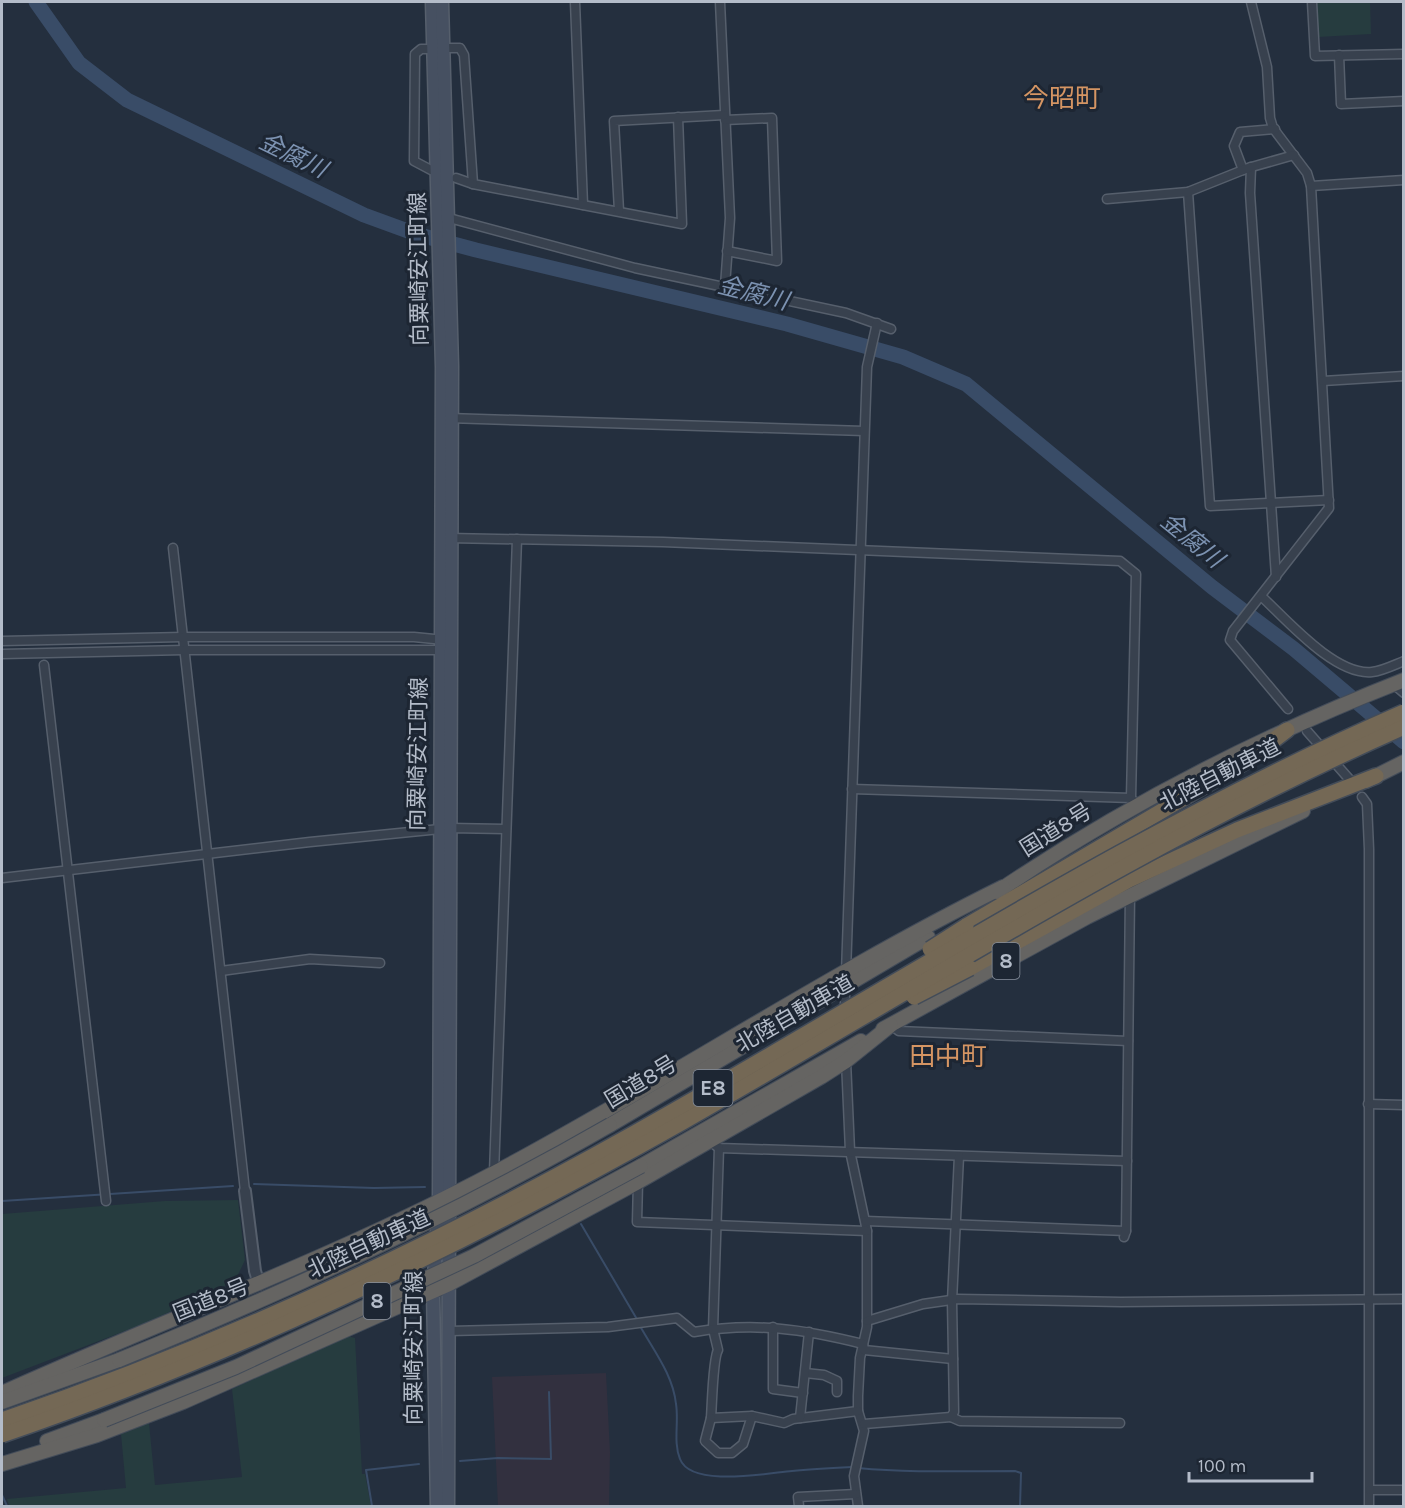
<svg xmlns="http://www.w3.org/2000/svg" width="1405" height="1508" font-family="Karla,'Noto Sans JP',sans-serif">
  <style>
    .medical { fill: #32303f }
    .green { fill: #263c3f }
    .lines { fill: none; stroke-linecap: round; stroke-linejoin: round }
    .stream { stroke: #394c67; stroke-width: 2 }
    .river { stroke: #394c67; stroke-width: 15 }
    .minor-casing { stroke: #565f6c; stroke-width: 11 }
    .tertiary-casing { stroke: #565f6c; stroke-width: 14 }
    .secondary-casing { stroke: #565f6c; stroke-width: 15 }
    .trunk-casing { stroke: #434c59; stroke-width: 16 }
    .motorway-casing { stroke: #434c59; stroke-width: 18 }
    .minor { stroke: #38414e; stroke-width: 8 }
    .tertiary { stroke: #38414e; stroke-width: 10 }
    .secondary { stroke: #465061; stroke-width: 12 }
    .trunk { stroke: #656462; stroke-width: 14 }
    .motorway { stroke: #746855; stroke-width: 15 }
    .trunk-bridge-casing { stroke: #434c59; stroke-width: 16; stroke-linecap: butt }
    .motorway-bridge-casing { stroke: #434c59; stroke-width: 18; stroke-linecap: butt }
    .trunk-bridge { stroke: #656462; stroke-width: 14 }
    .motorway-bridge { stroke: #746855; stroke-width: 15 }
    .labels { text-anchor: middle; dominant-baseline: central; stroke-width: 6; stroke-linejoin: round; paint-order: stroke }
    .shield { fill: #1d2633; stroke: #878f9c; stroke-width: 1.5 }
    .shield-label { font-size: 21px; font-weight: bold; fill: #b4bcc9 }
    .street-label { font-size: 22px; fill: #b4bcc9; stroke: #1d2633 }
    .water-label { font-size: 24px; font-style: italic; fill: #7c92b1; stroke: #1d2633 }
    .quarter-label { font-size: 26px; fill: #d59563; stroke: #1d2633 }
  </style>
  <rect width="100%" height="100%" fill="#242f3e"/>
  <path class="medical" d="M 606,1373 L 610,1452 L 609,1506 L 498,1506 L 492,1377 Z"/>
  <g class="green">
    <path d="M 1317,2 L 1370,2 L 1371,34 L 1318,37 Z"/>
    <path d="M 238,1200 L 245,1260 L 235,1281 L 146,1323 L 2,1378 L 2,1214 L 165,1201 Z"/>
    <path d="M 348,1336 L 355,1338 L 362,1474 L 365,1474 L 371,1506 L 9,1506 L 7,1499 L 126,1488 L 121,1434 L 149,1423 L 155,1485 L 242,1477 L 232,1389 Z"/>
  </g>
  <g class="lines">
    <g class="stream">
      <path d="M 254,1184 L 374,1188 L 425,1187"/>
      <path d="M 2,1201 L 233,1186"/>
      <path d="M 581,1224 L 638,1321"/>
      <path d="M 640,1326 C 654,1351 673,1375 676,1404 C 679,1422 673,1442 680,1459 C 691,1488 768,1473 792,1471 C 812,1469 832,1468 852,1467"/>
      <path d="M 460,1461 L 498,1458 L 551,1459 L 549,1392"/>
      <path d="M 858,1468 C 909,1473 963,1471 1015,1471 L 1021,1473 L 1020,1506"/>
      <path d="M 2,1495 L 7,1506"/>
      <path d="M 372,1506 L 366,1470 L 419,1464"/>
    </g>
    <path class="river" d="M 36,2 L 79,63 L 127,100 L 364,215 L 416,234 L 476,250 L 787,324 L 903,357 L 966,384 L 1212,587 L 1294,649 L 1404,742"/>
    <g class="minor-casing">
      <g id="minor">
        <path d="M 575,2 L 583,205"/>
        <path d="M 720,2 L 730,218 L 725,286"/>
        <path d="M 1251,2 L 1267,67 L 1270,118 L 1273,128 L 1307,173 L 1311,186 L 1329,508 L 1233,631 L 1230,640 L 1288,709"/>
        <path d="M 1312,2 L 1315,56 L 1404,54"/>
        <path d="M 444,48 L 460,48 L 464,55 L 473,184 L 682,224 L 678,117"/>
        <path d="M 1339,55 L 1341,104 L 1404,101"/>
        <path d="M 725,120 L 772,118 L 777,261 L 727,251"/>
        <path d="M 1251,167 L 1250,193 L 1276,577"/>
        <path d="M 431,170 L 414,161 L 415,54 L 421,49 L 433,49"/>
        <path d="M 1243,170 L 1234,146 L 1240,132 L 1275,129"/>
        <path d="M 456,178 L 473,184"/>
        <path d="M 1311,186 L 1404,180"/>
        <path d="M 1188,192 L 1210,506 L 1329,500"/>
        <path d="M 1107,199 L 1188,192 L 1248,168 L 1294,155"/>
        <path d="M 619,211 L 614,121 L 724,115"/>
        <path d="M 449,218 L 635,268 L 846,313 L 891,329"/>
        <path d="M 1323,381 L 1404,376"/>
        <path d="M 448,418 L 864,431"/>
        <path d="M 448,538 L 663,542 L 1120,561 L 1136,574 L 1131,798 L 1137,806"/>
        <path d="M 173,548 L 245,1191"/>
        <path d="M 1261,596 C 1286,619 1335,676 1372,672 C 1382,671 1394,665 1404,661"/>
        <path d="M 2,641 L 183,637 L 414,637 L 444,640"/>
        <path d="M 2,654 L 184,650 L 440,650 L 444,648"/>
        <path d="M 44,665 L 106,1201"/>
        <path d="M 1398,688 L 1404,693"/>
        <path d="M 1307,731 L 1350,780"/>
        <path d="M 852,789 L 1131,798"/>
        <path d="M 1362,797 L 1367,804 L 1369,849 L 1369,1506"/>
        <path d="M 2,878 L 310,842 L 450,828 L 505,829"/>
        <path d="M 221,971 L 310,959 L 380,963"/>
        <path d="M 846,973 L 867,367 L 877,323"/>
        <path d="M 845,988 L 845,1012"/>
        <path d="M 891,1025 L 899,1031 L 1128,1041"/>
        <path d="M 846,1061 L 850,1151 L 867,1231 L 867,1327 L 860,1358 L 858,1396 L 858,1411 L 864,1431 L 854,1476 L 858,1506"/>
        <path d="M 1368,1104 L 1404,1105"/>
        <path d="M 715,1145 L 719,1148 L 1127,1161"/>
        <path d="M 719,1148 L 713,1329 L 718,1350 C 713,1358 712,1404 711,1418 L 752,1416 L 784,1423 L 793,1419 L 858,1411"/>
        <path d="M 494,1173 L 517,539"/>
        <path d="M 638,1182 L 637,1222 L 867,1231"/>
        <path d="M 866,1221 L 1126,1231"/>
        <path d="M 1124,1237 L 1126,1231 L 1130,895"/>
        <path d="M 867,1321 L 923,1304 L 958,1299 L 1121,1302 L 1404,1299"/>
        <path d="M 773,1327 L 773,1389 L 803,1393"/>
        <path d="M 450,1331 L 608,1327 L 677,1318 L 694,1332 C 755,1322 803,1329 863,1344 L 864,1350 L 953,1359"/>
        <path d="M 805,1373 L 824,1375 L 837,1381 L 837,1392"/>
        <path d="M 951,1417 L 960,1421 L 1120,1423"/>
        <path d="M 711,1418 L 705,1441 L 718,1453 L 732,1453 L 743,1444 L 752,1416"/>
        <path d="M 800,1418 L 809,1332"/>
        <path d="M 864,1424 L 951,1417 L 954,1412 L 952,1301 L 959,1156"/>
        <path d="M 1370,1490 L 1404,1490"/>
        <path d="M 799,1506 L 798,1497 L 856,1494"/>
      </g>
    </g>
    <g class="tertiary-casing">
      <path id="tertiary" d="M 245,1191 L 255,1271 L 259,1284"/>
    </g>
    <g class="secondary-casing">
      <g id="secondary">
        <path d="M 432,2 L 442,367 L 439,1201 L 433,1291 L 437,1506"/>
        <path d="M 442,2 L 452,366 L 448,1506"/>
      </g>
    </g>
    <g class="trunk-casing">
      <g id="trunk">
        <path d="M 1366,781 L 1404,762"/>
        <path d="M 997,892 C 1124,806 1261,736 1404,680"/>
        <path d="M 883,1029 L 1087,917 L 1303,811"/>
        <path d="M 610,1125 L 928,937"/>
        <path d="M 641,1166 L 861,1041"/>
        <path d="M 2,1393 C 166,1319 336,1257 496,1172 C 667,1081 829,973 1003,887"/>
        <path d="M 2,1402 L 119,1360"/>
        <path d="M 47,1441 L 104,1420"/>
        <path d="M 2,1464 L 97,1435 L 183,1402 L 449,1284 L 638,1182 L 821,1077 L 846,1061 L 891,1025"/>
      </g>
    </g>
    <g class="motorway-casing">
      <g id="motorway">
        <path d="M 966,926 L 1245,762 L 1287,730"/>
        <path d="M 970,968 L 1129,880 L 1237,830 L 1376,776"/>
      </g>
    </g>
    <use href="#minor" class="minor"/>
    <use href="#tertiary" class="tertiary"/>
    <use href="#secondary" class="secondary"/>
    <use href="#trunk" class="trunk"/>
    <use href="#motorway" class="motorway"/>
    <g class="trunk-bridge-casing">
      <g id="trunk-bridge">
        <path d="M 119,1360 C 287,1292 452,1216 610,1125"/>
        <path d="M 104,1420 L 236,1367 L 474,1256 L 641,1166"/>
      </g>
    </g>
    <g class="motorway-bridge-casing">
      <g id="motorway-bridge">
        <path d="M 930,949 L 966,926"/>
        <path d="M 914,997 L 970,968"/>
        <path d="M 2,1420 C 236,1340 461,1233 675,1110 C 916,972 1149,823 1404,712"/>
        <path d="M 2,1435 C 239,1354 465,1245 683,1122 C 921,986 1152,838 1404,727"/>
      </g>
    </g>
    <use href="#trunk-bridge" class="trunk-bridge"/>
    <use href="#motorway-bridge" class="motorway-bridge"/>
  </g>
  <g class="labels">
    <g class="shield">
      <rect x="992.5" y="943" width="27" height="36" rx="4.5"/>
      <rect x="693.5" y="1070" width="39" height="36" rx="4.5"/>
      <rect x="363.5" y="1283" width="27" height="36" rx="4.5"/>
    </g>
    <g class="shield-label">
      <text x="1006" y="961">8</text>
      <text x="713" y="1088">E8</text>
      <text x="377" y="1301">8</text>
    </g>
    <g class="street-label">
      <text transform="translate(419 269) rotate(-91)">向粟崎安江町線</text>
      <text transform="translate(418 754) rotate(-89)">向粟崎安江町線</text>
      <text transform="translate(1220 775) rotate(-27)">北陸自動車道</text>
      <text transform="translate(1056 830) rotate(-32)">国道8号</text>
      <text transform="translate(795 1014) rotate(-30)">北陸自動車道</text>
      <text transform="translate(641 1082) rotate(-31)">国道8号</text>
      <text transform="translate(369 1244) rotate(-25)">北陸自動車道</text>
      <text transform="translate(211 1300) rotate(-22)">国道8号</text>
      <text transform="translate(414 1348) rotate(-90)">向粟崎安江町線</text>
    </g>
    <g class="water-label">
      <text transform="translate(293 155) rotate(26)">金腐川</text>
      <text transform="translate(753 293) rotate(14)">金腐川</text>
      <text transform="translate(1192 540) rotate(39)">金腐川</text>
    </g>
    <g class="quarter-label">
      <text x="1062" y="98">今昭町</text>
      <text x="948" y="1056">田中町</text>
    </g>
  </g>
  <rect width="1405" height="1508" fill="none" stroke="#b4bcc9" stroke-width="6"/>
  <path d="M1189 1472v9h123v-9" fill="none" stroke="#b4bcc9" stroke-width="3"/>
  <text x="1198" y="1472" font-size="18" fill="#b4bcc9" stroke="#1d2633" stroke-width="4.5" paint-order="stroke">100 m</text>
</svg>
